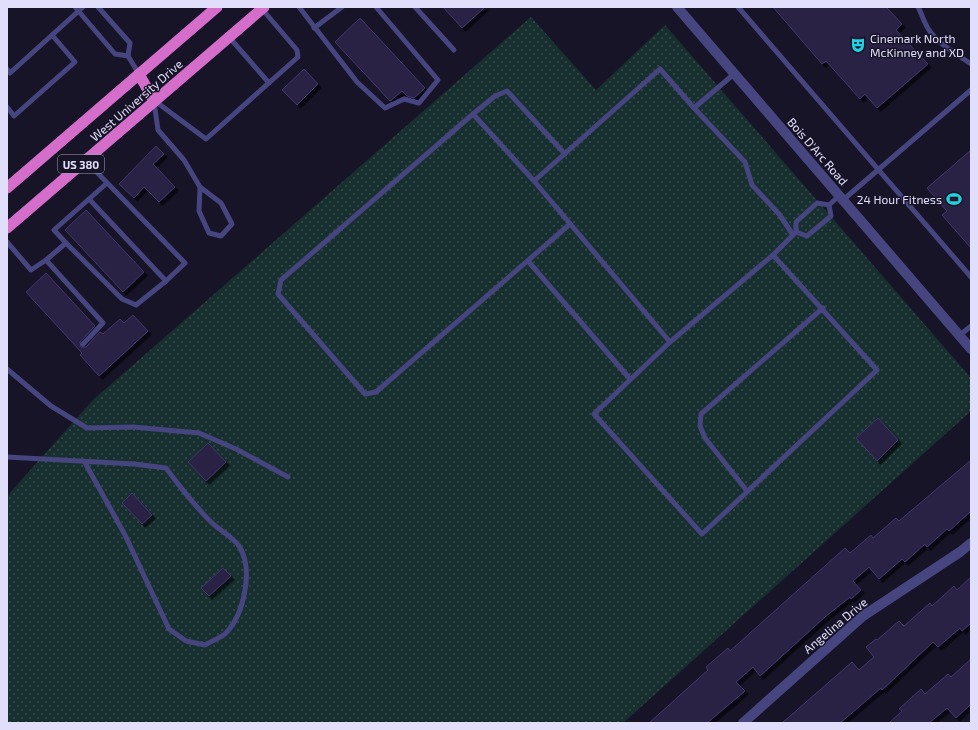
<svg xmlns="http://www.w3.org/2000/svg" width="978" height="730" font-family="'Exo 2',sans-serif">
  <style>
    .grass { fill: url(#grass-dots) }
    .building { fill: #292245; stroke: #42376e; filter: url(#shadow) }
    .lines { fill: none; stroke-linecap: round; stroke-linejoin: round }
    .service { stroke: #474580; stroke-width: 5 }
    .minor { stroke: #474580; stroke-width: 10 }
    .trunk { stroke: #d46eca; stroke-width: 11 }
    .labels { text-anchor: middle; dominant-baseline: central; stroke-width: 3; stroke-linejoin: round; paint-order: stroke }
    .shield { fill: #171427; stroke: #a4a1bb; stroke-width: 1 }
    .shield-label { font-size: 11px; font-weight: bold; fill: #e1defb }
    .poi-label { font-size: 12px; fill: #e1defb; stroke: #171427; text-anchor: start }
    .street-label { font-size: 12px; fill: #e1defb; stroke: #171427 }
  </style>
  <defs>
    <pattern id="grass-dots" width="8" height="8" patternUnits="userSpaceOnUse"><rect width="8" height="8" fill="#17302f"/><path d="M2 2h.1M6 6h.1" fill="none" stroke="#384e4e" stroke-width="1.8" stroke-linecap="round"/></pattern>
    <filter id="shadow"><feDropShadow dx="3.5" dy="3.5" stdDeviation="0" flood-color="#0009"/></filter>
  </defs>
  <rect width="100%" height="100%" fill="#171427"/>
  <path class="grass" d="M 531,17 L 596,90 L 665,25 L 971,378 L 971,411 L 623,723 L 7,723 L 7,496 L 93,400 Z"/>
  <g class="building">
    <path d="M 443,7 L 485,7 L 462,28 Z"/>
    <path d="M 773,7 L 886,7 L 902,24 L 896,30 L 928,64 L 877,108 L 865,94 L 860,99 L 826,61 L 822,64 Z"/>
    <path d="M 360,18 L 425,88 L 414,98 L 407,96 L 402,91 L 390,101 L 335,42 Z"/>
    <path d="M 304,69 L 318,84 L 297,105 L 282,90 Z"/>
    <path d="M 156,146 L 164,154 L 153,164 L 175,187 L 159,202 L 144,187 L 134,198 L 119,184 Z"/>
    <path d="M 971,150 L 971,248 L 942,215 L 947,211 L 927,188 Z"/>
    <path d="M 86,210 L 144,272 L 123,292 L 65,230 Z"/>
    <path d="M 46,273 L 95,326 L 80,342 L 81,347 L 86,347 L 100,332 L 103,334 L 120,319 L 124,323 L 133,315 L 148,331 L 99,376 L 80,355 L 82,353 L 26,292 Z"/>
    <path d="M 878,418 L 898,440 L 877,461 L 856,438 Z"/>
    <path d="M 208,443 L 226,462 L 206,481 L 188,462 Z"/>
    <path d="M 971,460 L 971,511 L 949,531 L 947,529 L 927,547 L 925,544 L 905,562 L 902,559 L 879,579 L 869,567 L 853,581 L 861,590 L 851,599 L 850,597 L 826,616 L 760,676 L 753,667 L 736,682 L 745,691 L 707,723 L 649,723 L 708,670 L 706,667 L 728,648 L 730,651 L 845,548 L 850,553 L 871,535 L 873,538 L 896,518 L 899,521 Z"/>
    <path d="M 132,493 L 152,515 L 142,524 L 122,503 Z"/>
    <path d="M 223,568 L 231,576 L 209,596 L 201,588 Z"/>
    <path d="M 971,577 L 971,623 L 962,631 L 960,628 L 938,647 L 933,642 L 882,690 L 881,688 L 840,723 L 782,723 L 852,662 L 859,670 L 874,657 L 866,647 L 876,639 L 877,640 L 899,621 L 904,626 L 930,603 L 932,606 L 954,586 L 957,590 Z"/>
    <path d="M 971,659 L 971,704 L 956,718 L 947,708 L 929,723 L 889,723 L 902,711 L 899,709 L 921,689 L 925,694 L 948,674 L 951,677 Z"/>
  </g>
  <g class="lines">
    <g class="service">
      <path d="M 75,7 L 115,54 L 128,56"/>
      <path d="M 98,7 L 130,43 L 128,56 L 139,74"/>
      <path d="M 299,7 L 357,82 L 385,108 L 404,99 L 419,103 L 438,80 L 376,7"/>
      <path d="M 415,7 L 454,50"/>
      <path d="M 738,7 L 971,277"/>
      <path d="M 918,7 C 922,14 924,23 929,30 C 939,45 957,54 971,64"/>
      <path d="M 314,28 L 342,7"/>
      <path d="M 229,37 L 269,83"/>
      <path d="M 7,69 L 10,73 L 83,7"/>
      <path d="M 155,101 L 206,139 L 298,57 L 297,50 L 262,9"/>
      <path d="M 154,102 L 158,130 L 184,160 L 200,187 L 199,211 L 209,233 L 221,236 L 232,224 L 221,203 L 200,187"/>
      <path d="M 7,107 L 14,116 L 75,62 L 52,35"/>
      <path d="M 694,108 L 745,162 L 752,185 L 779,214 L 793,235 L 773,255"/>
      <path d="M 473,114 L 495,96 L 507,91 L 565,154"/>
      <path d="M 85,160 L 185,263 L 166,281"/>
      <path d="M 534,181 L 473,114 L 281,280 L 278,294 L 365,394 L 376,392 L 570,224"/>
      <path d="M 89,199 L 107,183"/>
      <path d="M 843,200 L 971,90"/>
      <path d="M 829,205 L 839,196"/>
      <path d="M 796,232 L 807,236 L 831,216 L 829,205"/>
      <path d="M 793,235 L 796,232 L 796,222 L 817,203 L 829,205"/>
      <path d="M 7,242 L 31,270 L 46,260 L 103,323 L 83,344"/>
      <path d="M 46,260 L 66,243 L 54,230 L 89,199 L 166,281 L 136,305 L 122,299 L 66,243"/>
      <path d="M 528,261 L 630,379"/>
      <path d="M 960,335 L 971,326"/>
      <path d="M 670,342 L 594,414 L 702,534 L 877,370 L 773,255 L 670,342 L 534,181 L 660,69 L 694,108 L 734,74"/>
      <path d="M 7,369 L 51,406 L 87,428 L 133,427 L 199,433 L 236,449 L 288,477"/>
      <path d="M 7,457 L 134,464 L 166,468 C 180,487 194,505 211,522 C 219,530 233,537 239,546 C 254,569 244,614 226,633 C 221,638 211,641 205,645 L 186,641 L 169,629 L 125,535 L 84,461"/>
      <path d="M 747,491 L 705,438 L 700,426 L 701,414 L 823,308"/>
    </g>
    <g class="minor">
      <path d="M 677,7 L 971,349"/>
      <path d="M 743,723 L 863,616 L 960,552 L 971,543"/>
    </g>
    <g class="trunk">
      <path d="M 139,74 L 154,101"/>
      <path d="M 7,188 L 217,7"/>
      <path d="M 7,228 L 264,7"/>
    </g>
  </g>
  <defs>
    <g id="theatre-bare" transform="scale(1.2)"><path d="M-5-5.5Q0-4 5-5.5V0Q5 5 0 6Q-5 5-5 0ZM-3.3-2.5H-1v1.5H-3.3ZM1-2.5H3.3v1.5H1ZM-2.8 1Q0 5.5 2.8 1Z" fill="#23d0e1" stroke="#171427" stroke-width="2.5" paint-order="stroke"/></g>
    <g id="stadium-bare" transform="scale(1.2)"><path d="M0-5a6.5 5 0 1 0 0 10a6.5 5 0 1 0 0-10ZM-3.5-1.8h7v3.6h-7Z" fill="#23d0e1" stroke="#171427" stroke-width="2.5" paint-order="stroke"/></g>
  </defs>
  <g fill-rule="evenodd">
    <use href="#theatre-bare" x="858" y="45"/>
    <use href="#stadium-bare" x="954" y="199"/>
  </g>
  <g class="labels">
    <rect class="shield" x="58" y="155" width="46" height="18" rx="3"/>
    <g class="shield-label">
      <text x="81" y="164">US 380</text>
    </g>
    <g class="poi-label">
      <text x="870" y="38">Cinemark North<tspan x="870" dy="14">McKinney and XD</tspan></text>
      <text x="942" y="199" text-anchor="end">24 Hour Fitness</text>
    </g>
    <g class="street-label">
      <text transform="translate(136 100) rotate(-41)">West University Drive</text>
      <text transform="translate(818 151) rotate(49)">Bois D'Arc Road</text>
      <text transform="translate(835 625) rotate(-40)">Angelina Drive</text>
    </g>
  </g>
  <rect width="978" height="730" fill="none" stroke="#e1defb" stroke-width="16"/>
</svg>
